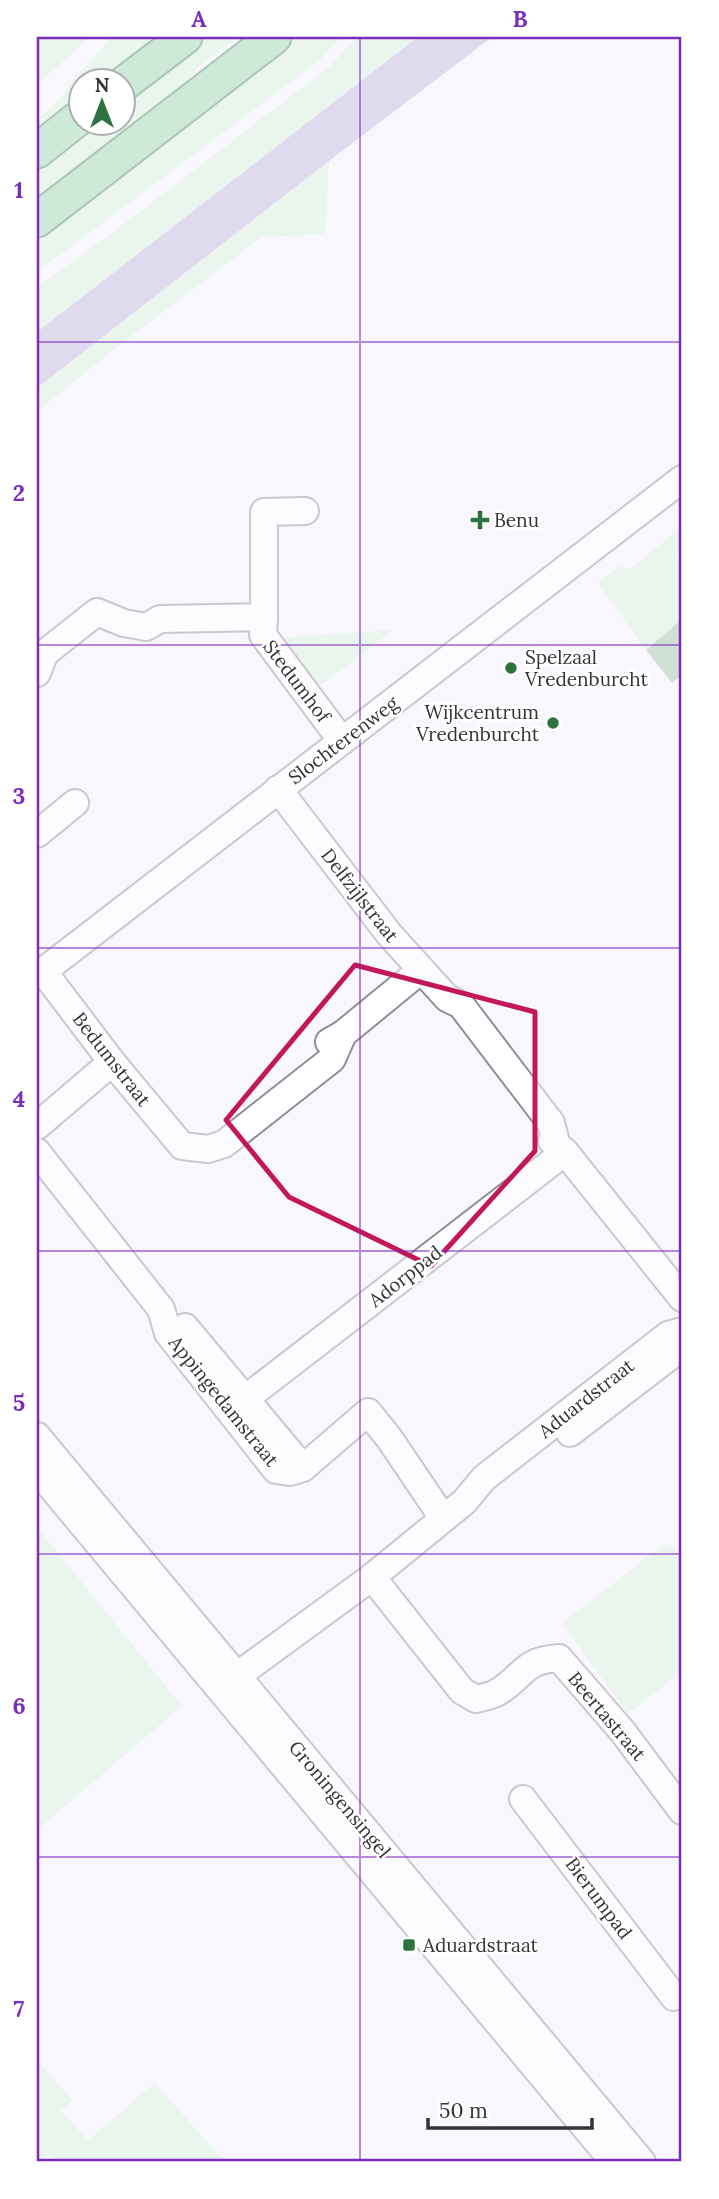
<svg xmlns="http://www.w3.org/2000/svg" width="719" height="2199" font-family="Lora,serif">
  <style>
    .green { fill: #d7f2db }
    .forest { fill: #9fc3a4 }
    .water { fill: #c1b5de }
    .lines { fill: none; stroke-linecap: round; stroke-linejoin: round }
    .minor-casing { stroke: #908d97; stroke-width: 30 }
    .major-casing { stroke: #4b8d5b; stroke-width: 37 }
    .minor { stroke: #fff; stroke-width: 26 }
    .major { stroke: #9ad7a9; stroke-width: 33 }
    .marked { fill: none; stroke: #c2185b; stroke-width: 5; stroke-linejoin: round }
    .grid { fill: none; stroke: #7b2cbf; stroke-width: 2; stroke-opacity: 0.55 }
    .poi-dot { fill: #2e733f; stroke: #fff; stroke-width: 2.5 }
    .labels { text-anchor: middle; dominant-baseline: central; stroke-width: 5; stroke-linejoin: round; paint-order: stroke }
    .poi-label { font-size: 19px; fill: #343337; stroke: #fff; text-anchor: start }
    .street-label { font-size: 19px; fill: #343337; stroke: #fff }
    .neatline { fill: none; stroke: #7b2cbf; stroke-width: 2.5 }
    .grid-label { font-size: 23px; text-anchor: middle; font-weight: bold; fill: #7b2cbf }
  </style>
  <rect width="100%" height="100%" fill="#f9f7fe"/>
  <g class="green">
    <path d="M 37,37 L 90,37 L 37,85 Z"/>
    <path d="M 112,37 L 150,37 L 144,51 L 106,80 L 80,80 L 80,101 L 37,136 L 37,120 L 64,95 L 69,84 Z"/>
    <path d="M 203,37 L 238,37 L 199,66 L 184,86 L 37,205 L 37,167 L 93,123 L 122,122 L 123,99 Z"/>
    <path d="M 293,37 L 342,37 L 319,61 L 37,272 L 37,236 Z"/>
    <path d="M 358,37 L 418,37 L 37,332 L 37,287 L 112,233 L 329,67 Z"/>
    <path d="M 329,161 L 325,234 L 262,237 L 112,351 L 37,412 L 37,388 Z"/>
    <path d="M 682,526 L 682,549 L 675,558 L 682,560 L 682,619 L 646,650 L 598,583 L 621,564 L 629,570 Z"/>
    <path d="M 393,630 L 315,690 L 276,638 Z"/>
    <path d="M 37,1527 L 182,1706 L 37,1830 Z"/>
    <path d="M 664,1544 L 671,1546 L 682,1560 L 682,1671 L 628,1714 L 563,1625 L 565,1621 Z"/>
    <path d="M 37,2060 L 73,2100 L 60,2111 L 88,2140 L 155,2083 L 225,2162 L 56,2162 L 50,2154 L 37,2162 Z"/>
  </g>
  <path class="forest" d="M 682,619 L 682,675 L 672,683 L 646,650 Z"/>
  <path class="water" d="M 418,37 L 492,37 L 329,161 L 37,388 L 37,332 Z"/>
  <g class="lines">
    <g class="minor-casing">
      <g id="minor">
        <path d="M 264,617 L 263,635 L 342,741"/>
        <path d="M 37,673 L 45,653 L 97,612 L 124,623 L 146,627 L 160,619 L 264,617 L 264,512 L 305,511"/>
        <path d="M 278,789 L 389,934 L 447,998 L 461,1005 L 551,1123 L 556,1142"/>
        <path d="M 37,834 L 75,803"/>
        <path d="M 43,971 L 112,1062 L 182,1146 L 208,1149 L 224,1144 L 332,1059 L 343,1034"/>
        <path d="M 37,976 L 682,479"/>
        <path d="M 329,1042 L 343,1034 L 421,970"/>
        <path d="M 37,1126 L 112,1062"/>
        <path d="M 552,1141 L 565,1152 L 682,1298"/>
        <path d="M 37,1152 L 161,1309 L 168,1333 L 276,1470 L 290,1472 L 303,1468 L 368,1412 L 389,1438 L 443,1518"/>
        <path d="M 185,1327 L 303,1468"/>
        <path d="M 245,1399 L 565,1152"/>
        <path d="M 570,1433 L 682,1347"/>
        <path d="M 37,1436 L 642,2162"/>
        <path d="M 37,1470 L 614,2162"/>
        <path d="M 372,1577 L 462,1691 L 476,1699 C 483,1697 492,1696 498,1692 C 524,1676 523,1660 559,1658 L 623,1732 L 682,1811"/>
        <path d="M 223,1686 L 372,1577 L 464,1502 L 484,1478 L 668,1335 L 682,1331"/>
        <path d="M 523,1799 L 674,1997"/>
      </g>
    </g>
    <g class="major-casing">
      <g id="major">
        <path d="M 122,85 L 185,37"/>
        <path d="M 37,151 L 80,117"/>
        <path d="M 37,220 L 274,37"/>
      </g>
    </g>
    <use href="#minor" class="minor"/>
    <use href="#major" class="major"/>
  </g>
  <path d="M0 0H719V2199H0ZM 355,965 L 535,1012 L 535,1151 L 431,1266 L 289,1197 L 226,1120 Z" fill="#f9f7fe" fill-opacity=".55" fill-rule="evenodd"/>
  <path class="marked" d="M 355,965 L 535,1012 L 535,1151 L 431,1266 L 289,1197 L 226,1120 Z"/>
  <path class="grid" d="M 360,37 L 360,2162M 37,342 L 682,342M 37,645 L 682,645M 37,948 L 682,948M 37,1251 L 682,1251M 37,1554 L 682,1554M 37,1857 L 682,1857"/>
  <g class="poi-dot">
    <path d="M476.5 509.5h7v7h7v7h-7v7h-7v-7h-7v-7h7z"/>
    <circle cx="511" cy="668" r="7"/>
    <circle cx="553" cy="723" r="7"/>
    <rect x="402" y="1938" width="14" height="14" rx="3.5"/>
  </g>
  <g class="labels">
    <g class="poi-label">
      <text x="494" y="520">Benu</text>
      <text x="525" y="657">Spelzaal<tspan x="525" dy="22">Vredenburcht</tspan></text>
      <text x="539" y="712" text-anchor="end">Wijkcentrum<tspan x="539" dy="22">Vredenburcht</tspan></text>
      <text x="423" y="1945">Aduardstraat</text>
    </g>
    <g class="street-label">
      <text transform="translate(297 681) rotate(53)">Stedumhof</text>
      <text transform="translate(343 740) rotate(-37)">Slochterenweg</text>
      <text transform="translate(360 895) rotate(52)">Delfzijlstraat</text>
      <text transform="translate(112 1059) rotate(52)">Bedumstraat</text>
      <text transform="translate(405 1276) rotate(-38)">Adorppad</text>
      <text transform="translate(586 1398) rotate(-38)">Aduardstraat</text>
      <text transform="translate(224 1401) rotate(51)">Appingedamstraat</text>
      <text transform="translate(607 1716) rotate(50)">Beertastraat</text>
      <text transform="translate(340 1799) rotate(50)">Groningensingel</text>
      <text transform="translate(599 1898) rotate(53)">Bierumpad</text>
    </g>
  </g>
  <rect width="719" height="2199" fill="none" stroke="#ffffff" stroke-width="77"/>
  <g transform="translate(102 102)"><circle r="33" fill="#ffffff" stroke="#aeadaf" stroke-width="2"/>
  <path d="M0-5L12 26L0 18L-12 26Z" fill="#2e733f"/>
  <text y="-10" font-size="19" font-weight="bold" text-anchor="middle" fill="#343337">N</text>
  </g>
  <path d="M428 2118v10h164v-10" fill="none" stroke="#343337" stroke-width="3.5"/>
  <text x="439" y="2118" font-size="21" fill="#343337" stroke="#ffffff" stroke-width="5" paint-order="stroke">50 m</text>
  <rect x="38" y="38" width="642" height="2122" class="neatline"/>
  <g class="grid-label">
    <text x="199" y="27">A</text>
    <text x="520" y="27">B</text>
    <text x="19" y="198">1</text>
    <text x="19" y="501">2</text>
    <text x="19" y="804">3</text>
    <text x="19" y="1107">4</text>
    <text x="19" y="1411">5</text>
    <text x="19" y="1714">6</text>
    <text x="19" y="2017">7</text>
  </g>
</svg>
